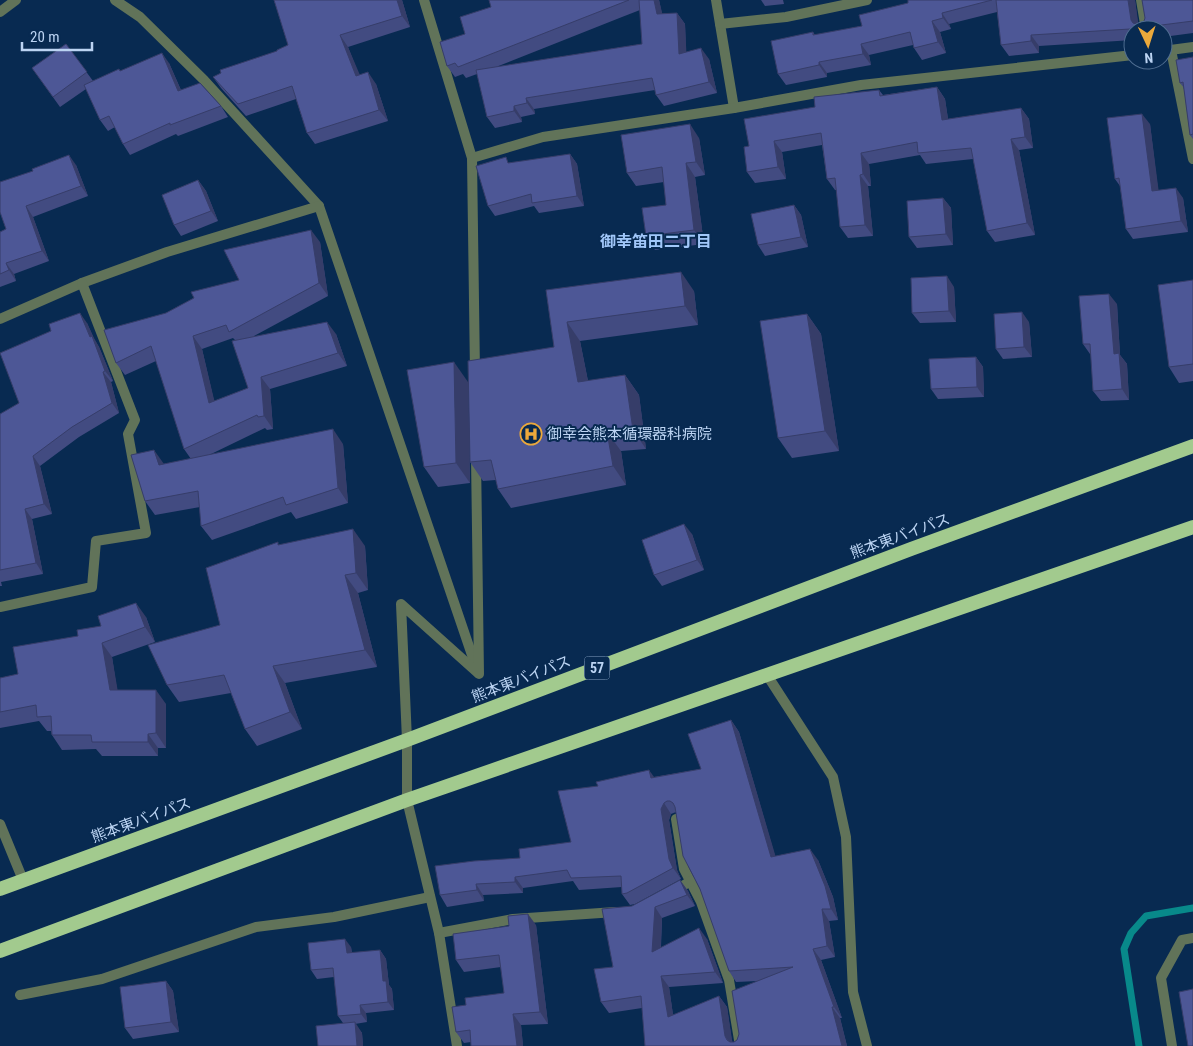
<svg xmlns="http://www.w3.org/2000/svg" width="1193" height="1046" font-family="'Roboto Condensed','Noto Sans JP',sans-serif">
  <style>
    .lines { fill: none; stroke-linecap: round; stroke-linejoin: round }
    .stream { stroke: #08898a; stroke-width: 7 }
    .minor { stroke: #617359; stroke-width: 10 }
    .tertiary { stroke: #617359; stroke-width: 10 }
    .trunk { stroke: #a2ca8e; stroke-width: 14 }
    .wall { fill: #424b81; fill-rule: evenodd }
    .shaded-wall { fill: #363d69 }
    .building { fill: #4d5796; stroke: #363d69 }
    .labels { text-anchor: middle; dominant-baseline: central; stroke-width: 4; stroke-linejoin: round; paint-order: stroke }
    .shield { fill: #082a51; stroke: #86a1c2; stroke-width: 1 }
    .shield-label { font-size: 14px; font-weight: bold; fill: #bcd4f3 }
    .poi-label { font-size: 15px; fill: #bcd4f3; stroke: #082a51; text-anchor: start }
    .street-label { font-size: 15px; fill: #bcd4f3; stroke: #082a51 }
    .neighbourhood-label { font-size: 16px; font-weight: bold; fill: #a1c7f9; stroke: #082a51 }
  </style>
  <rect width="100%" height="100%" fill="#082a51"/>
  <g class="lines">
    <path class="stream" d="M 1139,1046 L 1124,949 L 1131,933 L 1146,916 L 1193,908"/>
    <g class="minor">
      <path d="M 115,0 L 140,17 L 204,80 L 319,206 L 475,664"/>
      <path d="M 424,0 L 472,158"/>
      <path d="M 716,0 L 734,108"/>
      <path d="M 1141,0 L 1146,30"/>
      <path d="M 0,12 L 16,0"/>
      <path d="M 720,24 L 786,17 L 867,0"/>
      <path d="M 1171,50 L 1193,159"/>
      <path d="M 1163,51 L 1193,47"/>
      <path d="M 0,319 L 82,283 L 167,252 L 319,206"/>
      <path d="M 475,373 L 472,158 L 543,137 L 734,108 L 861,85 L 1133,55"/>
      <path d="M 476,457 L 479,674"/>
      <path d="M 0,607 L 92,587 L 96,541 L 146,533 L 128,434 L 135,420 L 82,283"/>
      <path d="M 767,675 L 833,777 L 846,837 L 853,992 L 867,1046"/>
      <path d="M 676,819 L 684,869 L 701,902 L 729,980 L 740,1046"/>
      <path d="M 0,824 L 23,880"/>
      <path d="M 672,892 L 691,881"/>
      <path d="M 439,933 L 513,919 L 615,912"/>
      <path d="M 20,995 L 102,979 L 256,927 L 334,917 L 430,897"/>
      <path d="M 457,1046 L 439,933 L 407,800 L 407,740 L 401,604 L 478,673"/>
    </g>
    <path class="tertiary" d="M 1172,1046 L 1161,978 L 1182,940 L 1193,938"/>
    <g class="trunk">
      <path d="M 0,889 L 407,740 L 911,549 L 1193,446"/>
      <path d="M 0,951 L 407,800 L 1193,527"/>
    </g>
  </g>
  <g class="wall">
    <path d="M 274,0 L 402,0 L 410,27 L 348,47 L 359,75 L 376,84 L 388,121 L 315,144 L 307,133 L 296,99 L 246,116 L 221,88 L 213,77 L 277,51 L 288,45 Z"/>
    <path d="M 489,0 L 659,0 L 662,14 L 677,13 L 685,24 L 686,52 L 709,59 L 717,93 L 664,106 L 656,95 L 655,90 L 534,109 L 535,114 L 521,117 L 522,122 L 495,128 L 487,117 L 477,74 L 466,78 L 463,74 L 455,77 L 447,66 L 465,34 L 491,7 ZM 640,10 L 642,44 L 496,67 L 622,17 Z"/>
    <path d="M 761,0 L 783,0 L 784,4 L 765,6 Z"/>
    <path d="M 908,0 L 1135,0 L 1138,25 L 1193,0 L 1193,33 L 1163,37 L 1163,30 L 1133,30 L 1133,40 L 1039,46 L 1039,53 L 1009,56 L 1001,45 L 997,12 L 949,24 L 951,29 L 940,32 L 946,53 L 922,60 L 914,48 L 913,45 L 869,55 L 871,65 L 827,73 L 827,77 L 786,85 L 778,74 L 813,32 L 815,35 L 862,26 L 908,3 Z"/>
    <path d="M 66,44 L 93,81 L 120,71 L 169,63 L 181,90 L 221,106 L 228,117 L 178,136 L 176,134 L 130,155 L 123,144 L 115,127 L 108,131 L 100,120 L 86,89 L 60,107 L 32,68 Z"/>
    <path d="M 1193,57 L 1193,139 L 1190,135 L 1184,88 L 1180,83 Z"/>
    <path d="M 937,87 L 945,99 L 948,119 L 1021,108 L 1029,119 L 1033,148 L 1019,150 L 1035,235 L 995,242 L 987,231 L 973,159 L 926,164 L 920,155 L 869,164 L 871,186 L 868,186 L 873,236 L 848,238 L 840,227 L 837,190 L 835,190 L 827,179 L 822,145 L 782,152 L 786,179 L 755,183 L 747,172 L 749,146 L 815,107 L 879,90 L 883,95 Z"/>
    <path d="M 1150,124 L 1158,190 L 1183,198 L 1188,232 L 1133,239 L 1126,229 L 1120,186 L 1115,179 Z"/>
    <path d="M 699,138 L 705,175 L 695,177 L 704,244 L 655,250 L 646,236 L 666,205 L 664,182 L 636,186 L 627,173 Z"/>
    <path d="M 570,154 L 577,164 L 584,206 L 539,213 L 534,206 L 495,216 L 488,206 L 510,163 Z"/>
    <path d="M 76,165 L 88,196 L 33,217 L 49,261 L 14,274 L 16,281 L 0,287 L 0,232 L 6,229 L 0,212 Z"/>
    <path d="M 198,180 L 206,191 L 218,221 L 181,236 L 174,225 Z"/>
    <path d="M 943,198 L 951,208 L 953,245 L 917,248 L 909,237 Z"/>
    <path d="M 794,205 L 801,215 L 808,247 L 765,256 L 758,245 Z"/>
    <path d="M 320,242 L 328,296 L 254,336 L 336,334 L 347,366 L 270,389 L 273,429 L 267,430 L 265,428 L 207,456 L 343,444 L 348,503 L 296,519 L 291,512 L 212,540 L 201,526 L 200,507 L 155,515 L 145,501 L 164,464 L 191,459 L 184,449 L 156,361 L 125,375 L 116,363 L 166,313 L 194,298 L 239,280 ZM 233,338 L 235,340 L 248,388 L 214,401 L 202,349 Z"/>
    <path d="M 1193,280 L 1193,381 L 1179,383 L 1169,367 Z"/>
    <path d="M 954,287 L 956,322 L 920,323 L 912,313 Z"/>
    <path d="M 546,290 L 694,291 L 698,325 L 580,341 L 588,381 L 625,375 L 639,395 L 646,449 L 621,451 L 626,485 L 511,508 L 498,489 L 496,480 L 483,481 L 470,462 L 554,347 Z"/>
    <path d="M 1117,304 L 1120,355 L 1127,364 L 1129,400 L 1101,401 L 1093,391 L 1091,354 L 1090,354 L 1083,344 Z"/>
    <path d="M 807,314 L 821,334 L 839,451 L 792,458 L 778,438 Z"/>
    <path d="M 1029,322 L 1032,357 L 1003,359 L 996,349 Z"/>
    <path d="M 87,323 L 94,339 L 99,347 L 113,381 L 111,382 L 119,413 L 79,437 L 40,466 L 52,514 L 32,519 L 43,574 L 1,582 L 2,586 L 0,586 L 0,475 Z"/>
    <path d="M 976,357 L 983,367 L 984,397 L 938,399 L 931,389 Z"/>
    <path d="M 468,382 L 470,483 L 438,487 L 424,467 Z"/>
    <path d="M 692,534 L 704,570 L 662,586 L 654,575 Z"/>
    <path d="M 280,545 L 365,546 L 368,590 L 358,593 L 377,667 L 285,683 L 302,729 L 257,746 L 245,729 L 231,693 L 179,702 L 167,685 L 220,625 Z"/>
    <path d="M 146,617 L 155,642 L 112,657 L 117,690 L 166,704 L 166,748 L 158,748 L 158,756 L 102,756 L 96,749 L 62,750 L 52,735 L 51,731 L 47,731 L 39,721 L 0,728 L 0,678 L 18,674 L 78,636 L 101,626 Z"/>
    <path d="M 731,720 L 739,732 L 775,856 L 818,860 L 833,897 L 838,920 L 829,921 L 835,957 L 821,960 L 842,1018 L 840,1018 L 847,1046 L 645,1046 L 642,1008 L 609,1013 L 601,1002 L 632,906 L 680,880 L 688,891 L 695,906 L 662,918 L 661,947 L 707,939 L 723,983 L 669,987 L 673,1015 L 719,996 L 727,1007 L 732,1042 L 734,1042 L 737,1040 L 758,981 L 736,982 L 729,971 L 676,812 L 671,814 L 669,820 L 677,870 L 681,879 L 635,904 L 630,905 L 622,894 L 622,887 L 579,890 L 573,881 L 523,888 L 523,893 L 483,895 L 484,901 L 447,907 L 440,895 L 520,858 L 571,842 L 654,777 L 701,769 Z"/>
    <path d="M 536,925 L 548,1024 L 521,1025 L 523,1046 L 471,1046 L 471,1042 L 464,1043 L 456,1032 L 504,993 L 501,967 L 464,972 L 456,960 Z"/>
    <path d="M 351,947 L 352,953 L 380,950 L 386,959 L 389,985 L 392,989 L 394,1010 L 366,1013 L 367,1022 L 355,1024 L 362,1033 L 363,1046 L 318,1046 L 343,1023 L 338,1016 L 334,977 L 317,979 L 311,970 Z"/>
    <path d="M 166,981 L 173,991 L 179,1032 L 133,1039 L 125,1028 Z"/>
  </g>
  <g class="shaded-wall">
    <path d="M 397,0 L 402,0 L 410,27 L 402,16 Z"/>
    <path d="M 654,0 L 659,0 L 665,25 L 657,14 Z"/>
    <path d="M 1128,0 L 1135,0 L 1139,28 L 1136,28 L 1131,20 Z"/>
    <path d="M 677,13 L 685,24 L 687,65 L 679,54 Z"/>
    <path d="M 942,13 L 949,24 L 951,29 L 943,18 Z"/>
    <path d="M 932,21 L 940,32 L 946,53 L 938,42 Z"/>
    <path d="M 340,35 L 348,47 L 365,87 L 356,76 Z"/>
    <path d="M 1031,35 L 1039,46 L 1039,53 L 1031,41 Z"/>
    <path d="M 861,44 L 869,55 L 871,65 L 863,54 Z"/>
    <path d="M 701,48 L 709,59 L 717,93 L 709,82 Z"/>
    <path d="M 162,53 L 169,63 L 186,102 L 178,91 Z"/>
    <path d="M 819,62 L 827,73 L 827,77 L 819,65 Z"/>
    <path d="M 368,72 L 376,84 L 388,121 L 379,110 Z"/>
    <path d="M 937,87 L 945,99 L 950,132 L 942,120 Z"/>
    <path d="M 526,98 L 534,109 L 535,114 L 527,103 Z"/>
    <path d="M 514,106 L 521,117 L 522,122 L 514,111 Z"/>
    <path d="M 1021,108 L 1029,119 L 1033,148 L 1025,137 Z"/>
    <path d="M 1142,114 L 1150,124 L 1160,201 L 1152,191 Z"/>
    <path d="M 690,124 L 699,138 L 705,175 L 696,162 Z"/>
    <path d="M 1011,139 L 1019,150 L 1035,235 L 1027,223 Z"/>
    <path d="M 774,141 L 782,152 L 786,179 L 778,167 Z"/>
    <path d="M 861,153 L 869,164 L 871,186 L 863,174 Z"/>
    <path d="M 570,154 L 577,164 L 584,206 L 577,196 Z"/>
    <path d="M 69,155 L 76,165 L 88,196 L 81,186 Z"/>
    <path d="M 686,163 L 695,177 L 704,244 L 694,230 Z"/>
    <path d="M 860,175 L 868,186 L 873,236 L 865,225 Z"/>
    <path d="M 198,180 L 206,191 L 218,221 L 211,211 Z"/>
    <path d="M 1176,188 L 1183,198 L 1188,232 L 1181,221 Z"/>
    <path d="M 943,198 L 951,208 L 953,245 L 946,234 Z"/>
    <path d="M 794,205 L 801,215 L 808,247 L 801,237 Z"/>
    <path d="M 26,206 L 33,217 L 49,261 L 42,251 Z"/>
    <path d="M 311,230 L 320,242 L 328,296 L 319,283 Z"/>
    <path d="M 6,263 L 14,274 L 16,281 L 9,270 Z"/>
    <path d="M 681,272 L 694,291 L 698,325 L 685,306 Z"/>
    <path d="M 947,276 L 954,287 L 956,322 L 949,311 Z"/>
    <path d="M 1109,294 L 1117,304 L 1120,355 L 1127,364 L 1129,400 L 1122,389 L 1114,354 Z"/>
    <path d="M 1022,312 L 1029,322 L 1032,357 L 1024,347 Z"/>
    <path d="M 80,313 L 87,323 L 94,338 L 99,347 L 113,381 L 105,371 Z"/>
    <path d="M 807,314 L 821,334 L 839,451 L 825,431 Z"/>
    <path d="M 327,322 L 336,334 L 347,366 L 338,353 Z"/>
    <path d="M 567,322 L 580,341 L 592,401 L 578,382 Z"/>
    <path d="M 193,336 L 202,349 L 218,416 L 209,403 Z"/>
    <path d="M 976,357 L 983,367 L 984,397 L 977,387 Z"/>
    <path d="M 454,362 L 468,382 L 470,483 L 456,463 Z"/>
    <path d="M 103,372 L 111,382 L 119,413 L 112,403 Z"/>
    <path d="M 625,375 L 639,395 L 646,449 L 633,430 Z"/>
    <path d="M 261,377 L 270,389 L 273,429 L 264,416 Z"/>
    <path d="M 333,429 L 343,444 L 348,503 L 338,488 Z"/>
    <path d="M 607,432 L 621,451 L 626,485 L 613,466 Z"/>
    <path d="M 154,450 L 164,464 L 159,465 Z"/>
    <path d="M 33,456 L 40,466 L 52,514 L 44,504 Z"/>
    <path d="M 25,509 L 32,519 L 43,574 L 36,563 Z"/>
    <path d="M 684,524 L 692,534 L 704,570 L 697,560 Z"/>
    <path d="M 353,529 L 365,546 L 368,590 L 356,573 Z"/>
    <path d="M 345,575 L 358,593 L 377,667 L 365,650 Z"/>
    <path d="M 136,603 L 146,617 L 155,642 L 145,627 Z"/>
    <path d="M 102,643 L 112,657 L 120,704 L 110,690 Z"/>
    <path d="M 273,666 L 285,683 L 302,729 L 290,712 Z"/>
    <path d="M 156,690 L 166,704 L 166,748 L 156,733 Z"/>
    <path d="M 731,720 L 739,732 L 779,868 L 771,857 Z"/>
    <path d="M 148,734 L 158,748 L 158,756 L 148,742 Z"/>
    <path d="M 649,770 L 657,781 L 651,778 Z"/>
    <path d="M 664,803 L 671,814 L 669,820 L 677,870 L 681,879 L 673,868 L 669,859 L 661,809 Z"/>
    <path d="M 810,849 L 818,860 L 833,897 L 838,920 L 831,909 Z"/>
    <path d="M 515,877 L 523,888 L 523,893 L 515,882 Z"/>
    <path d="M 680,880 L 688,891 L 695,906 L 687,895 Z"/>
    <path d="M 476,884 L 483,895 L 484,901 L 477,890 Z"/>
    <path d="M 655,907 L 662,918 L 660,963 L 652,952 Z"/>
    <path d="M 822,909 L 829,921 L 835,957 L 827,946 Z"/>
    <path d="M 528,914 L 536,925 L 548,1024 L 540,1012 Z"/>
    <path d="M 699,928 L 707,939 L 723,983 L 715,972 Z"/>
    <path d="M 345,939 L 351,947 L 353,962 L 347,953 Z"/>
    <path d="M 813,949 L 821,960 L 842,1018 L 834,1007 Z"/>
    <path d="M 380,950 L 386,959 L 389,985 L 392,989 L 394,1010 L 388,1002 L 383,981 Z"/>
    <path d="M 661,976 L 669,987 L 675,1028 L 668,1017 Z"/>
    <path d="M 166,981 L 173,991 L 179,1032 L 171,1022 Z"/>
    <path d="M 719,996 L 727,1007 L 733,1046 L 732,1046 L 725,1036 Z"/>
    <path d="M 360,1005 L 366,1013 L 367,1022 L 361,1014 Z"/>
    <path d="M 832,1007 L 840,1018 L 847,1046 L 842,1046 Z"/>
    <path d="M 513,1014 L 521,1025 L 523,1046 L 517,1046 Z"/>
    <path d="M 355,1022 L 362,1033 L 363,1046 L 357,1046 Z"/>
  </g>
  <g class="building">
    <path d="M 274,0 L 397,0 L 402,16 L 340,35 L 356,76 L 368,72 L 379,110 L 307,133 L 292,86 L 238,104 L 213,77 L 221,73 L 220,70 L 277,51 L 277,50 L 288,45 Z"/>
    <path d="M 489,0 L 629,0 L 458,67 L 455,63 L 447,66 L 440,42 L 465,34 L 460,17 L 491,7 Z"/>
    <path d="M 639,0 L 654,0 L 657,14 L 677,13 L 679,54 L 701,48 L 709,82 L 656,95 L 652,78 L 526,98 L 527,103 L 514,106 L 514,111 L 487,117 L 476,70 L 642,44 Z"/>
    <path d="M 908,0 L 992,0 L 942,13 L 943,18 L 932,21 L 938,42 L 914,48 L 910,32 L 861,44 L 863,54 L 819,62 L 819,65 L 778,74 L 771,41 L 813,32 L 813,35 L 862,26 L 859,15 L 908,3 Z"/>
    <path d="M 996,0 L 1128,0 L 1131,20 L 1133,23 L 1139,25 L 1143,24 L 1145,18 L 1142,0 L 1193,0 L 1193,21 L 1130,29 L 1031,35 L 1031,41 L 1001,45 Z"/>
    <path d="M 66,44 L 87,72 L 53,97 L 32,68 Z"/>
    <path d="M 162,53 L 178,91 L 200,83 L 221,106 L 170,125 L 170,123 L 123,144 L 109,116 L 100,120 L 84,85 L 119,69 L 120,71 Z"/>
    <path d="M 1193,57 L 1193,134 L 1190,135 L 1183,82 L 1180,83 L 1176,60 Z"/>
    <path d="M 937,87 L 942,120 L 1021,108 L 1025,137 L 1011,139 L 1027,223 L 987,231 L 971,148 L 918,153 L 917,142 L 861,153 L 863,174 L 860,175 L 865,225 L 840,227 L 835,178 L 827,179 L 821,133 L 774,141 L 778,167 L 747,172 L 744,147 L 749,146 L 744,119 L 815,107 L 814,97 L 879,90 L 880,96 Z"/>
    <path d="M 1142,114 L 1152,191 L 1176,188 L 1181,221 L 1126,229 L 1119,178 L 1115,179 L 1107,118 Z"/>
    <path d="M 690,124 L 696,162 L 686,163 L 694,230 L 646,236 L 642,208 L 666,205 L 662,167 L 627,173 L 621,135 Z"/>
    <path d="M 570,154 L 577,196 L 532,203 L 531,194 L 488,206 L 476,166 L 506,157 L 508,163 Z"/>
    <path d="M 69,155 L 81,186 L 26,206 L 42,251 L 6,263 L 9,270 L 0,274 L 0,232 L 6,229 L 0,212 L 0,182 L 33,171 L 32,169 Z"/>
    <path d="M 198,180 L 211,211 L 174,225 L 162,195 Z"/>
    <path d="M 943,198 L 946,234 L 909,237 L 907,201 Z"/>
    <path d="M 794,205 L 801,237 L 758,245 L 751,214 Z"/>
    <path d="M 311,230 L 319,283 L 229,332 L 226,325 L 193,336 L 209,403 L 248,388 L 232,341 L 327,322 L 338,353 L 261,377 L 264,416 L 258,417 L 257,415 L 184,449 L 151,346 L 116,363 L 104,330 L 166,313 L 194,298 L 191,292 L 239,280 L 224,250 Z"/>
    <path d="M 681,272 L 685,306 L 567,322 L 578,382 L 625,375 L 633,430 L 607,432 L 613,466 L 498,489 L 491,460 L 470,462 L 468,361 L 554,347 L 546,290 Z"/>
    <path d="M 947,276 L 949,311 L 912,313 L 911,278 Z"/>
    <path d="M 1193,280 L 1193,364 L 1169,367 L 1158,285 Z"/>
    <path d="M 1109,294 L 1114,354 L 1119,353 L 1122,389 L 1093,391 L 1090,344 L 1083,344 L 1079,296 Z"/>
    <path d="M 1022,312 L 1024,347 L 996,349 L 994,314 Z"/>
    <path d="M 80,313 L 90,337 L 92,336 L 105,371 L 103,372 L 112,403 L 72,427 L 33,456 L 44,504 L 25,509 L 36,563 L 0,570 L 0,414 L 19,403 L 0,353 L 51,331 L 49,324 Z"/>
    <path d="M 807,314 L 825,431 L 778,438 L 760,321 Z"/>
    <path d="M 976,357 L 977,387 L 931,389 L 929,359 Z"/>
    <path d="M 454,362 L 456,463 L 424,467 L 407,370 Z"/>
    <path d="M 333,429 L 338,488 L 286,505 L 283,497 L 201,526 L 198,491 L 145,501 L 131,455 L 154,450 L 159,465 Z"/>
    <path d="M 684,524 L 697,560 L 654,575 L 642,540 Z"/>
    <path d="M 353,529 L 356,573 L 345,575 L 365,650 L 273,666 L 290,712 L 245,729 L 224,675 L 167,685 L 148,645 L 220,625 L 206,568 L 278,542 L 278,545 Z"/>
    <path d="M 136,603 L 145,627 L 102,643 L 110,690 L 156,690 L 156,733 L 148,734 L 148,742 L 92,742 L 91,735 L 52,735 L 51,716 L 37,717 L 36,705 L 0,712 L 0,678 L 18,674 L 13,647 L 78,636 L 77,630 L 101,626 L 98,616 Z"/>
    <path d="M 731,720 L 771,857 L 810,849 L 825,886 L 831,909 L 822,909 L 827,946 L 813,949 L 834,1007 L 832,1007 L 842,1046 L 645,1046 L 641,996 L 601,1002 L 594,969 L 613,967 L 602,909 L 632,906 L 680,880 L 687,895 L 655,907 L 652,952 L 699,928 L 715,972 L 661,976 L 668,1017 L 719,996 L 725,1036 L 727,1040 L 730,1042 L 734,1042 L 737,1040 L 739,1034 L 732,991 L 793,967 L 729,971 L 700,889 L 683,856 L 675,807 L 673,803 L 670,801 L 667,801 L 664,803 L 661,809 L 669,859 L 673,868 L 627,893 L 622,894 L 621,876 L 571,878 L 567,870 L 515,877 L 515,882 L 476,884 L 477,890 L 440,895 L 435,866 L 474,861 L 520,858 L 519,849 L 571,842 L 558,791 L 598,786 L 596,782 L 649,770 L 651,778 L 701,769 L 688,734 Z"/>
    <path d="M 528,914 L 540,1012 L 513,1014 L 517,1046 L 471,1046 L 470,1030 L 456,1032 L 452,1007 L 466,1005 L 465,998 L 504,993 L 499,955 L 456,960 L 453,934 L 509,926 L 508,916 Z"/>
    <path d="M 345,939 L 347,953 L 380,950 L 383,981 L 386,981 L 388,1002 L 360,1005 L 361,1014 L 338,1016 L 333,968 L 311,970 L 308,943 Z"/>
    <path d="M 166,981 L 171,1022 L 125,1028 L 120,987 Z"/>
    <path d="M 1193,989 L 1193,1046 L 1188,1046 L 1179,992 Z"/>
    <path d="M 355,1022 L 357,1046 L 318,1046 L 316,1026 Z"/>
  </g>
  <defs>
    <g id="hospital-ring" transform="scale(1.125)"><circle r="9.5" fill="#082a51" stroke="#eca93b" stroke-width="1.5"/><path d="M-5-5h3v3.5h4V-5h3V5h-3V1.5h-4V5h-3Z" fill="#eca93b"/></g>
  </defs>
  <g fill-rule="evenodd">
    <use href="#hospital-ring" x="531" y="434"/>
  </g>
  <g class="labels">
    <rect class="shield" x="584.5" y="656.5" width="25" height="23" rx="4"/>
    <g class="shield-label">
      <text x="597" y="668">57</text>
    </g>
    <g class="poi-label">
      <text x="547" y="434">御幸会熊本循環器科病院</text>
    </g>
    <g class="street-label">
      <text transform="translate(900 536) rotate(-20)">熊本東バイパス</text>
      <text transform="translate(521 679) rotate(-21)">熊本東バイパス</text>
      <text transform="translate(141 820) rotate(-20)">熊本東バイパス</text>
    </g>
    <g class="neighbourhood-label">
      <text x="656" y="241">御幸笛田二丁目</text>
    </g>
  </g>
  <g transform="translate(1148 45) rotate(176)"><circle r="24" fill="#082a51" stroke="#506e92"/>
  <path d="M0-4L9 19L0 12L-9 19Z" fill="#eca93b"/>
  <text y="-8" font-size="14" font-weight="bold" text-anchor="middle" fill="#bcd4f3">N</text>
  </g>
  <path d="M22 42v8h70v-8" fill="none" stroke="#bcd4f3" stroke-width="2.5"/>
  <text x="30" y="42" font-size="15" fill="#bcd4f3" stroke="#082a51" stroke-width="4" paint-order="stroke">20 m</text>
</svg>
